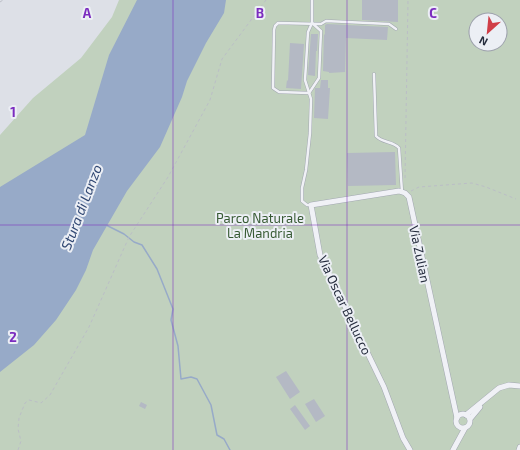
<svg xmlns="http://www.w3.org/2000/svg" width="520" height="450" font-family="'Exo 2',sans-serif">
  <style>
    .green { fill: #c1d1be; fill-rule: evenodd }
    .water { fill: #97aac8 }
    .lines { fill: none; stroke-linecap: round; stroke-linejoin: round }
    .stream { stroke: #97aac8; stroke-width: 1.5 }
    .building { fill: #b4b9c4 }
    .lane-casing { stroke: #a2a7b1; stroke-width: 3.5 }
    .street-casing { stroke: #a2a7b1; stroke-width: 6 }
    .path { stroke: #bbbec6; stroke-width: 1; stroke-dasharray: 3 3; stroke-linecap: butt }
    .lane { stroke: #f0f1f6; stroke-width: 2.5 }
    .street { stroke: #f0f1f6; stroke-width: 5 }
    .grid { fill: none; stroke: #7b2cbf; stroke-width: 1; stroke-opacity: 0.55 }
    .labels { text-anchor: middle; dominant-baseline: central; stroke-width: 4; stroke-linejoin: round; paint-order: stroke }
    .park-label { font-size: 13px; fill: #375a33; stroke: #eceff5 }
    .street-label { font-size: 13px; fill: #262d3e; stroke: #eceff5 }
    .water-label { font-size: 14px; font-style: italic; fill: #304772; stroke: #eceff5 }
    .grid-label { font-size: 13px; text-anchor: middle; font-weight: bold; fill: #7b2cbf; stroke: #eceff5; stroke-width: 4; stroke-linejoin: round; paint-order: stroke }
  </style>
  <rect width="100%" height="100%" fill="#dde0e7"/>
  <path class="green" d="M 119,0 L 520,0 L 520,450 L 0,450 L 0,135 L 33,98 L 81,58 L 112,17 ZM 476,20 L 500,20 L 500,44 L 476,44 Z"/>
  <path class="water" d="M 137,0 L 226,0 L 224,13 L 206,43 L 187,81 L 182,97 L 160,147 L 127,191 L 93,250 L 86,270 L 76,290 L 56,320 L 34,345 L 0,372 L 0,187 L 85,135 L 109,55 Z"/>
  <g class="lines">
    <path class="stream" d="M 106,225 L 124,234 L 134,242 L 142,245 L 157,269 L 173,309 L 171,320 L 178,346 L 181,379 L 191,377 L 197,379 L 211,405 L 217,435 L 224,439 L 230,450"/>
  </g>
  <g class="building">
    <path d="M 362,0 L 398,0 L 398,22 L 362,20 Z"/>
    <path d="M 327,24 L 388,27 L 387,40 L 346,38 L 345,72 L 329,73 L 329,72 L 323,71 L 324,34 L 325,35 L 325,25 Z"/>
    <path d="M 311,34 L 318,34 L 317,51 L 316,51 L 315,76 L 308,75 Z"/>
    <path d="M 290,43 L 304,44 L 301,89 L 286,88 L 287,80 L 288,81 Z"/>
    <path d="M 321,80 L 328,80 L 328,88 L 330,88 L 328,119 L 314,118 L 315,88 L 320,88 Z"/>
    <path d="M 395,152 L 396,185 L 348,186 L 347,153 Z"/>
    <path d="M 286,371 L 300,392 L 290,399 L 276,377 Z"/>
    <path d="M 314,399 L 325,416 L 316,422 L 305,404 Z"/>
    <path d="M 141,402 L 147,405 L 145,409 L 139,406 Z"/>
    <path d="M 295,405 L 310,426 L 305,430 L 290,409 Z"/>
  </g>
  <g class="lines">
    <g class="lane-casing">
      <g id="lane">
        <path d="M 374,74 L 376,136 C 382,143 393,141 399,148 L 402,192"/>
        <path d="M 309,93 L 279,92 L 273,88 L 274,30 L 275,26 L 278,23 L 321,24 L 326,21 L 389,24 L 396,29"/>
        <path d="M 309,93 L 319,78 L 321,31 L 312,23"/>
        <path d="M 311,205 L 307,205 L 302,201 L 302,188 L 306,170 L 310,133 L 311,99 L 305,80 L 308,32 L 312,23 L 312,0"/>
      </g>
    </g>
    <g class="street-casing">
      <g id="street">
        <circle cx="463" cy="421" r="7"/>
        <path d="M 466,415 L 499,388 L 509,385 L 520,386"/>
        <path d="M 470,419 L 480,407"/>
        <path d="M 410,450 L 403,438 L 384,387 L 320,255 L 311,205 L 399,191 L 405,193 L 409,197 L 457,418"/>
        <path d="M 453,450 L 465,428"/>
        <path d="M 519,450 L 520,447"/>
      </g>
    </g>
    <g class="path">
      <path d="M 0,2 L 3,0"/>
      <path d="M 405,178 L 408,0"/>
      <path d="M 411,191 L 419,187 L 472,183 L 486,187 L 516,199"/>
      <path d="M 18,450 L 21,441 L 18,429 L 19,418 L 25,403 L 29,400 L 41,403 L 50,395 L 89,327 L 129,237 L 168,177 L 210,100 L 222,59 L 266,0"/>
    </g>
    <use href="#lane" class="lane"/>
    <use href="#street" class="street"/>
  </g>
  <path class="grid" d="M 173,0 L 173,450M 347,0 L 347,450M 0,225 L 520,225"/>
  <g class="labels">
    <g class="park-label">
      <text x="260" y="218">Parco Naturale<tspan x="260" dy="15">La Mandria</tspan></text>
    </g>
    <g class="street-label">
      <text transform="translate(420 254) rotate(78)">Via Zulian</text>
      <text transform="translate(345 305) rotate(65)">Via Oscar Bellucco</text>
    </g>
    <g class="water-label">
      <text transform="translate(81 207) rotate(-69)">Stura di Lanzo</text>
    </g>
  </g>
  <g class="grid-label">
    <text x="87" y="18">A</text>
    <text x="260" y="18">B</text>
    <text x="433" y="18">C</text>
    <text x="13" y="117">1</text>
    <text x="13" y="342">2</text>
  </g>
  <g transform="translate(488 32) rotate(207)"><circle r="19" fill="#eceff5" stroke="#9da1ac"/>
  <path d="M0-3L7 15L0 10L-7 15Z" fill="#d03e47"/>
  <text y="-6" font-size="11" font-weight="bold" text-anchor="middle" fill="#262d3e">N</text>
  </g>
</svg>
